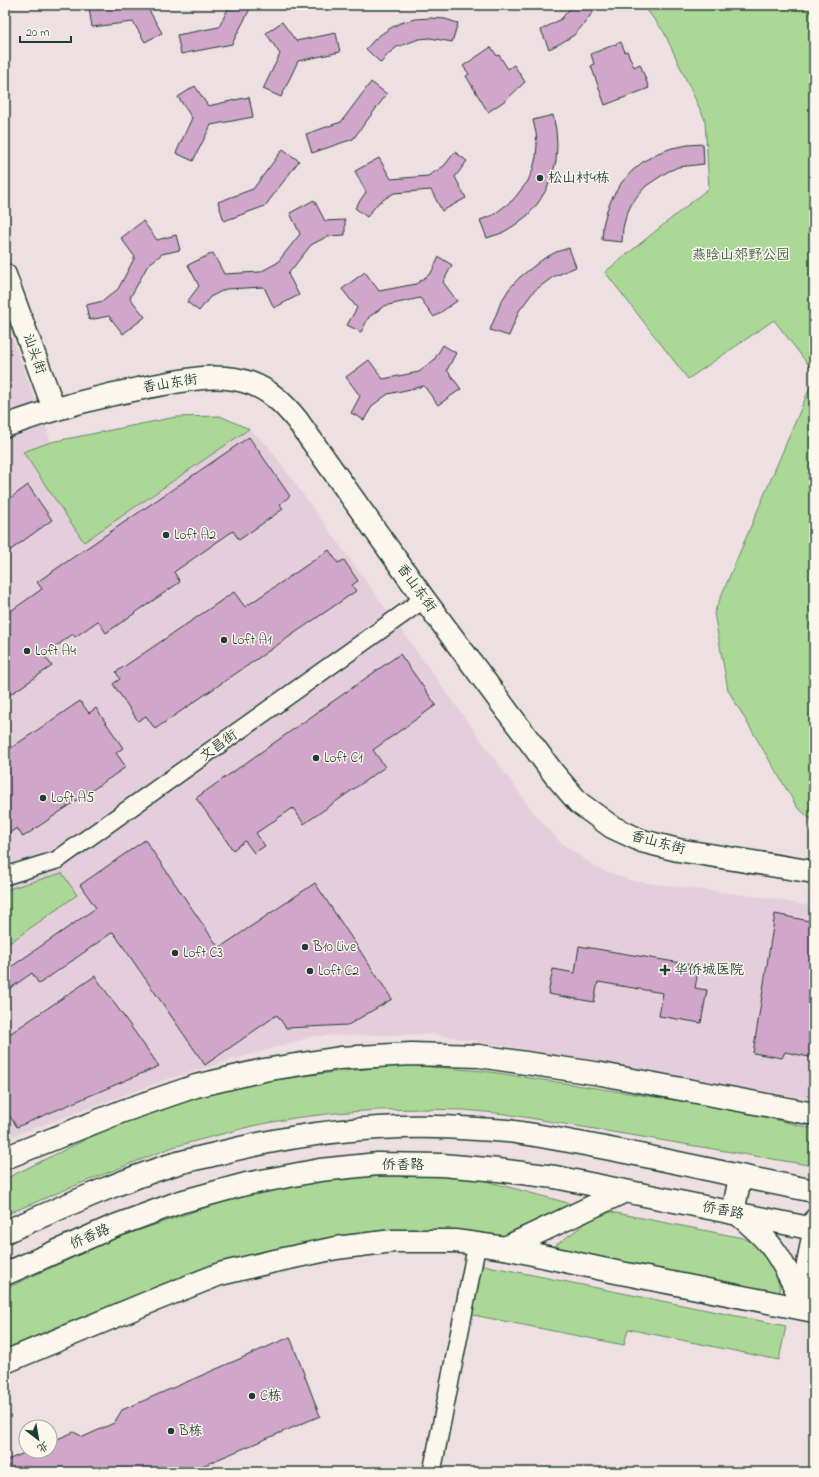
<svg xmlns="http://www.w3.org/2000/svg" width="819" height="1477" font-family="'Indie Flower','LXGW WenKai TC',sans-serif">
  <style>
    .built { fill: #e5cedb }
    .green { fill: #acd897; stroke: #668a66 }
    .building { fill: #d1a6cb; stroke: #1f3d34 }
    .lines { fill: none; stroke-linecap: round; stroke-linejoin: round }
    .street-casing { stroke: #1f3d34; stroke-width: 20 }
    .secondary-casing { stroke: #1f3d34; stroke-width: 25 }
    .primary-casing { stroke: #1f3d34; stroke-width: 25 }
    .street { stroke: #fbf7ec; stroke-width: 17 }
    .secondary { stroke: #fbf7ec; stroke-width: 22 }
    .primary { stroke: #fbf7ec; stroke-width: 22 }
    .poi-dot { fill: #1f3d34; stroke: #fbf7ec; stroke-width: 1.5 }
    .labels { text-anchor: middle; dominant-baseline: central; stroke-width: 3; stroke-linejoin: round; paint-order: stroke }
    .poi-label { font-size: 14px; fill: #1f3d34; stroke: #fbf7ec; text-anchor: start }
    .park-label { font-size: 14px; fill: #3b5c48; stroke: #fbf7ec }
    .street-label { font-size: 14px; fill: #1f3d34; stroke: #fbf7ec }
  </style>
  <rect width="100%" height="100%" fill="#eedfe2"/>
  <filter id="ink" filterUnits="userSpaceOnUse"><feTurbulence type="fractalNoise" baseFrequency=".025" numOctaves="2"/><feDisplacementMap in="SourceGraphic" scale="8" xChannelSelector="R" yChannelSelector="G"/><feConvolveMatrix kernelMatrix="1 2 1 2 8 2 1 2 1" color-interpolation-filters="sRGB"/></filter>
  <g filter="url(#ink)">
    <path class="built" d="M 5,319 L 51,442 L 176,417 L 220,416 L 249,429 L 268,446 L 536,816 L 561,843 L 597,868 L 632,881 L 770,898 L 814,907 L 814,1100 L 434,1034 L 314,1036 L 168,1079 L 5,1139 Z"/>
    <g class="green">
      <path d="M 643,5 L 814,5 L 814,372 L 774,320 L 688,379 L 605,272 L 709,188 L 705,120 L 664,32 Z"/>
      <path d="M 814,378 L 814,822 L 797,807 L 728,690 L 714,613 Z"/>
      <path d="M 220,416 L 249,429 L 84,542 L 23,452 L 51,442 L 176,417 Z"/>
      <path d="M 62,873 L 77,895 L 5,946 L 5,890 Z"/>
      <path d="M 407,1065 L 484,1071 L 727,1108 L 814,1129 L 814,1166 L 506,1114 L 464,1110 L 421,1109 L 378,1110 L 336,1113 L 294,1118 L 252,1126 L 173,1147 L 74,1186 L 5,1215 L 5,1179 L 107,1129 L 184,1100 L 266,1081 L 335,1072 Z"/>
      <path d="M 394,1176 L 436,1176 L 478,1179 L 572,1204 L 573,1208 L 501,1242 L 324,1240 L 257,1254 L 191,1274 L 54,1328 L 5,1349 L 5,1289 L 111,1240 L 230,1199 L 266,1189 L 310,1181 L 351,1177 Z"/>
      <path d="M 611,1212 L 743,1238 L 756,1244 L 775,1270 L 781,1294 L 549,1250 L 593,1218 Z"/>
      <path d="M 478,1264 L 786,1326 L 779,1360 L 628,1329 L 624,1345 L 468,1314 Z"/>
    </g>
    <g class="building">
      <path d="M 112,5 L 146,5 L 162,33 L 145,42 L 133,22 L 92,27 L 89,8 Z"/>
      <path d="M 230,5 L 252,5 L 232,44 L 181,54 L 177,35 L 219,27 Z"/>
      <path d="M 573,5 L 598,5 L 584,24 L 574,35 L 561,43 L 549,49 L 541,30 L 561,19 Z"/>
      <path d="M 430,18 L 445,19 L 458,23 L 452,42 L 430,38 L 419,39 L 397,47 L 388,54 L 381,63 L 366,49 L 375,39 L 387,30 L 400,23 L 415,19 Z"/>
      <path d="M 282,22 L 296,41 L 336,33 L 340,52 L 298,61 L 281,97 L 263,89 L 280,54 L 266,33 Z"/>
      <path d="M 621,42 L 625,52 L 627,51 L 634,67 L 640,64 L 649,88 L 605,105 L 591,66 L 594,64 L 591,54 Z"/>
      <path d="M 491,47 L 497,56 L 499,55 L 508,69 L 514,65 L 525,82 L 506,100 L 488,112 L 466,76 L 469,74 L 463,66 Z"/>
      <path d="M 371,82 L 387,94 L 353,139 L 312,153 L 306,134 L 341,122 Z"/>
      <path d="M 195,86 L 208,106 L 249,97 L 253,117 L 211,125 L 193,161 L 176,153 L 192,118 L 178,97 Z"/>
      <path d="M 553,115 L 556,130 L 557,145 L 556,161 L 552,176 L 546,190 L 538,203 L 528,215 L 515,225 L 502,233 L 487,238 L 480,220 L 493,215 L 513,200 L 528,181 L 533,169 L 536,157 L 537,145 L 536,133 L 533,120 Z"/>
      <path d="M 703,144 L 704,164 L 678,167 L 667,172 L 646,186 L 638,195 L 631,205 L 626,216 L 623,228 L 622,242 L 602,240 L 603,225 L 607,210 L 613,196 L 622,182 L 632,171 L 644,161 L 658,153 L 672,148 L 688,145 Z"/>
      <path d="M 283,149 L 299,161 L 265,206 L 224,221 L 218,202 L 253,189 Z"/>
      <path d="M 455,152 L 467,161 L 455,177 L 466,198 L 442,211 L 431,190 L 394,193 L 378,203 L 367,217 L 355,208 L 366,192 L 355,171 L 379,158 L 391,179 L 428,176 L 444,166 Z"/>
      <path d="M 314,200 L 325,221 L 345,220 L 345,235 L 328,236 L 311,245 L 288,274 L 299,295 L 274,308 L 264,287 L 226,289 L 210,297 L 199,311 L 187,302 L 199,286 L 188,265 L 213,253 L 224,274 L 260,272 L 277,263 L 300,234 L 290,213 Z"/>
      <path d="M 143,221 L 157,240 L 176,235 L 180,250 L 162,254 L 148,265 L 130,298 L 145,317 L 123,334 L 109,316 L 89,320 L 86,305 L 103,301 L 118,289 L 135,257 L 121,238 Z"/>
      <path d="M 569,248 L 576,267 L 553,277 L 534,291 L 519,311 L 509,336 L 490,330 L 501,302 L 509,289 L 520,277 L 543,259 L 556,252 Z"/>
      <path d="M 439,257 L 452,265 L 443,282 L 457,301 L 434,317 L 420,298 L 384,306 L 369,317 L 361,332 L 347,325 L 357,308 L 342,289 L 365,272 L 379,291 L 416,284 L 431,273 Z"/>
      <path d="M 443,345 L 456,353 L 447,370 L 461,389 L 438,405 L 424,386 L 388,394 L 373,405 L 364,420 L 351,413 L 360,396 L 346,377 L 369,360 L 383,379 L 419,372 L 434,360 Z"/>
      <path d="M 249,437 L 290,496 L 280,504 L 283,509 L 239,540 L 233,531 L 174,572 L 180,582 L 106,633 L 98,621 L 75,637 L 73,634 L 44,655 L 52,666 L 5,698 L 5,615 L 42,589 L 37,582 Z"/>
      <path d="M 28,485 L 52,520 L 5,554 L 5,502 Z"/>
      <path d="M 329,550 L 338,563 L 344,560 L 358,581 L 352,585 L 356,591 L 155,729 L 146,716 L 138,721 L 113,684 L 120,679 L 116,672 L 234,592 L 245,607 Z"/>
      <path d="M 400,654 L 436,705 L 373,750 L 385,767 L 304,824 L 293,808 L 256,833 L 265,846 L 254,853 L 245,841 L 233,850 L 196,798 Z"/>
      <path d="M 80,701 L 89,713 L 96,708 L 123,748 L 116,753 L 126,767 L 23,837 L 17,828 L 5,836 L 5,752 Z"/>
      <path d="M 145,840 L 219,948 L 315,883 L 392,999 L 348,1025 L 286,1028 L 277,1015 L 205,1065 L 113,932 L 39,984 L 32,973 L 5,992 L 5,971 L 96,908 L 80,885 Z"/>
      <path d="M 775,914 L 814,922 L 814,1058 L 785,1052 L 782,1058 L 753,1053 Z"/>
      <path d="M 579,946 L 699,966 L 695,988 L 707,990 L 701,1023 L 659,1016 L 663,993 L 598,982 L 594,1002 L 548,994 L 553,969 L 575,973 Z"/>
      <path d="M 95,976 L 159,1066 L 17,1127 L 5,1109 L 5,1037 Z"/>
      <path d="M 290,1337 L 320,1416 L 188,1472 L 5,1472 L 5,1461 L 29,1451 L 50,1451 L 50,1442 L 74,1432 L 83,1437 L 114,1423 L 122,1410 Z"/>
    </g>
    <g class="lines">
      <g class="street-casing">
        <g id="street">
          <path d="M 5,876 L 57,860 L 424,599"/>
          <path d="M 799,1300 L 814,1217"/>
          <path d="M 432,1472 L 477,1244"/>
        </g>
      </g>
      <g class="secondary-casing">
        <g id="secondary">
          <path d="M 5,275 L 54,409"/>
          <path d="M 5,426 C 52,409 99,396 148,387 C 181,381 218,371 250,383 C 270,390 284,404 297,420 L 424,599 L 554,774 L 579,803 L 612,827 L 642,841 L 678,850 L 814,872"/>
          <path d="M 5,1158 L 123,1111 L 196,1086 L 264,1070 L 340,1058 L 411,1054 L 479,1056 L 601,1074 L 814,1114"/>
          <path d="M 5,1362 L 147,1303 L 220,1274 L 270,1262 L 336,1248 L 393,1241 L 455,1241 L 505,1248 L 616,1272 L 814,1311"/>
        </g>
      </g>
      <g class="primary-casing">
        <g id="primary">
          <path d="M 733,1213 L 740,1177"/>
          <path d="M 738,1214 C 751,1225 764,1236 774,1250 C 784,1264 792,1281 800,1297"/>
          <path d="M 5,1232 C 59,1209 112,1184 168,1166 C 183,1161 200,1158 216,1154 C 301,1132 389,1122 477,1129 C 490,1130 502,1130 515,1132 C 615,1147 714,1172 814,1191"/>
          <path d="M 505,1248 L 623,1192"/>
          <path d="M 5,1274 L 112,1227 L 180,1202 L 246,1184 L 320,1170 L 378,1164 L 442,1165 L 498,1170 L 555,1177 L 814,1229"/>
        </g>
      </g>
      <use href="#street" class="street"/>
      <use href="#secondary" class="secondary"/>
      <use href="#primary" class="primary"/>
    </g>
  </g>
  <g class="poi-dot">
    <circle cx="540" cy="178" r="4"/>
    <circle cx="166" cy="535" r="4"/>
    <circle cx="224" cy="640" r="4"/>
    <circle cx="27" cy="651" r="4"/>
    <circle cx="316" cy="758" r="4"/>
    <circle cx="43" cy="798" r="4"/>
    <circle cx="305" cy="947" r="4"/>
    <circle cx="175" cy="953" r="4"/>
    <path d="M663 964h4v4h4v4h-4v4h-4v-4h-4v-4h4z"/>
    <circle cx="310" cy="971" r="4"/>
    <circle cx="252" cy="1396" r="4"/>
    <circle cx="171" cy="1431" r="4"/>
  </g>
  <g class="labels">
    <g class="poi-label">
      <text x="548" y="178">松山村4栋</text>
      <text x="174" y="535">Loft A2</text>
      <text x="232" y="640">Loft A1</text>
      <text x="35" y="651">Loft A4</text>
      <text x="324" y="758">Loft C1</text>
      <text x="51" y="798">Loft A5</text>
      <text x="313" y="947">B10 Live</text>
      <text x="183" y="953">Loft C3</text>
      <text x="674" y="970">华侨城医院</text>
      <text x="318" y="971">Loft C2</text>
      <text x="260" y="1396">C栋</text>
      <text x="179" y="1431">B栋</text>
    </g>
    <g class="park-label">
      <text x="741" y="255">燕晗山郊野公园</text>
    </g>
    <g class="street-label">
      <text transform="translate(34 354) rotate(70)">汕头街</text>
      <text transform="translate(170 384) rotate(-9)">香山东街</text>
      <text transform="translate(416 588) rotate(54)">香山东街</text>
      <text transform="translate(219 746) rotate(-36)">文昌街</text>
      <text transform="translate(658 843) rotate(15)">香山东街</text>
      <text x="403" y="1165">侨香路</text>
      <text transform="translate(723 1211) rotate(11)">侨香路</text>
      <text transform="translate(90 1237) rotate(-23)">侨香路</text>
    </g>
  </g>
  <rect width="819" height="1477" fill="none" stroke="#fbf7ec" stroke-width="20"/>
  <rect x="10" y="10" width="799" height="1457" fill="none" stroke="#1f3d34" stroke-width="1.5" filter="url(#ink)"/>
  <g transform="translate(38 1439) rotate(149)"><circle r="19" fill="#fbf7ec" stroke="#a3ada2"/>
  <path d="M0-3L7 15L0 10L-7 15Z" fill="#1f3d34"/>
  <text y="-6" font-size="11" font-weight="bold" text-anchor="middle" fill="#1f3d34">北</text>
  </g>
  <path d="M20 36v6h51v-6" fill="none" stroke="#1f3d34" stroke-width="2"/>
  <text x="26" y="36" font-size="12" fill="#1f3d34" stroke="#fbf7ec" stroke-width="3" paint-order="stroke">20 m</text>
</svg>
